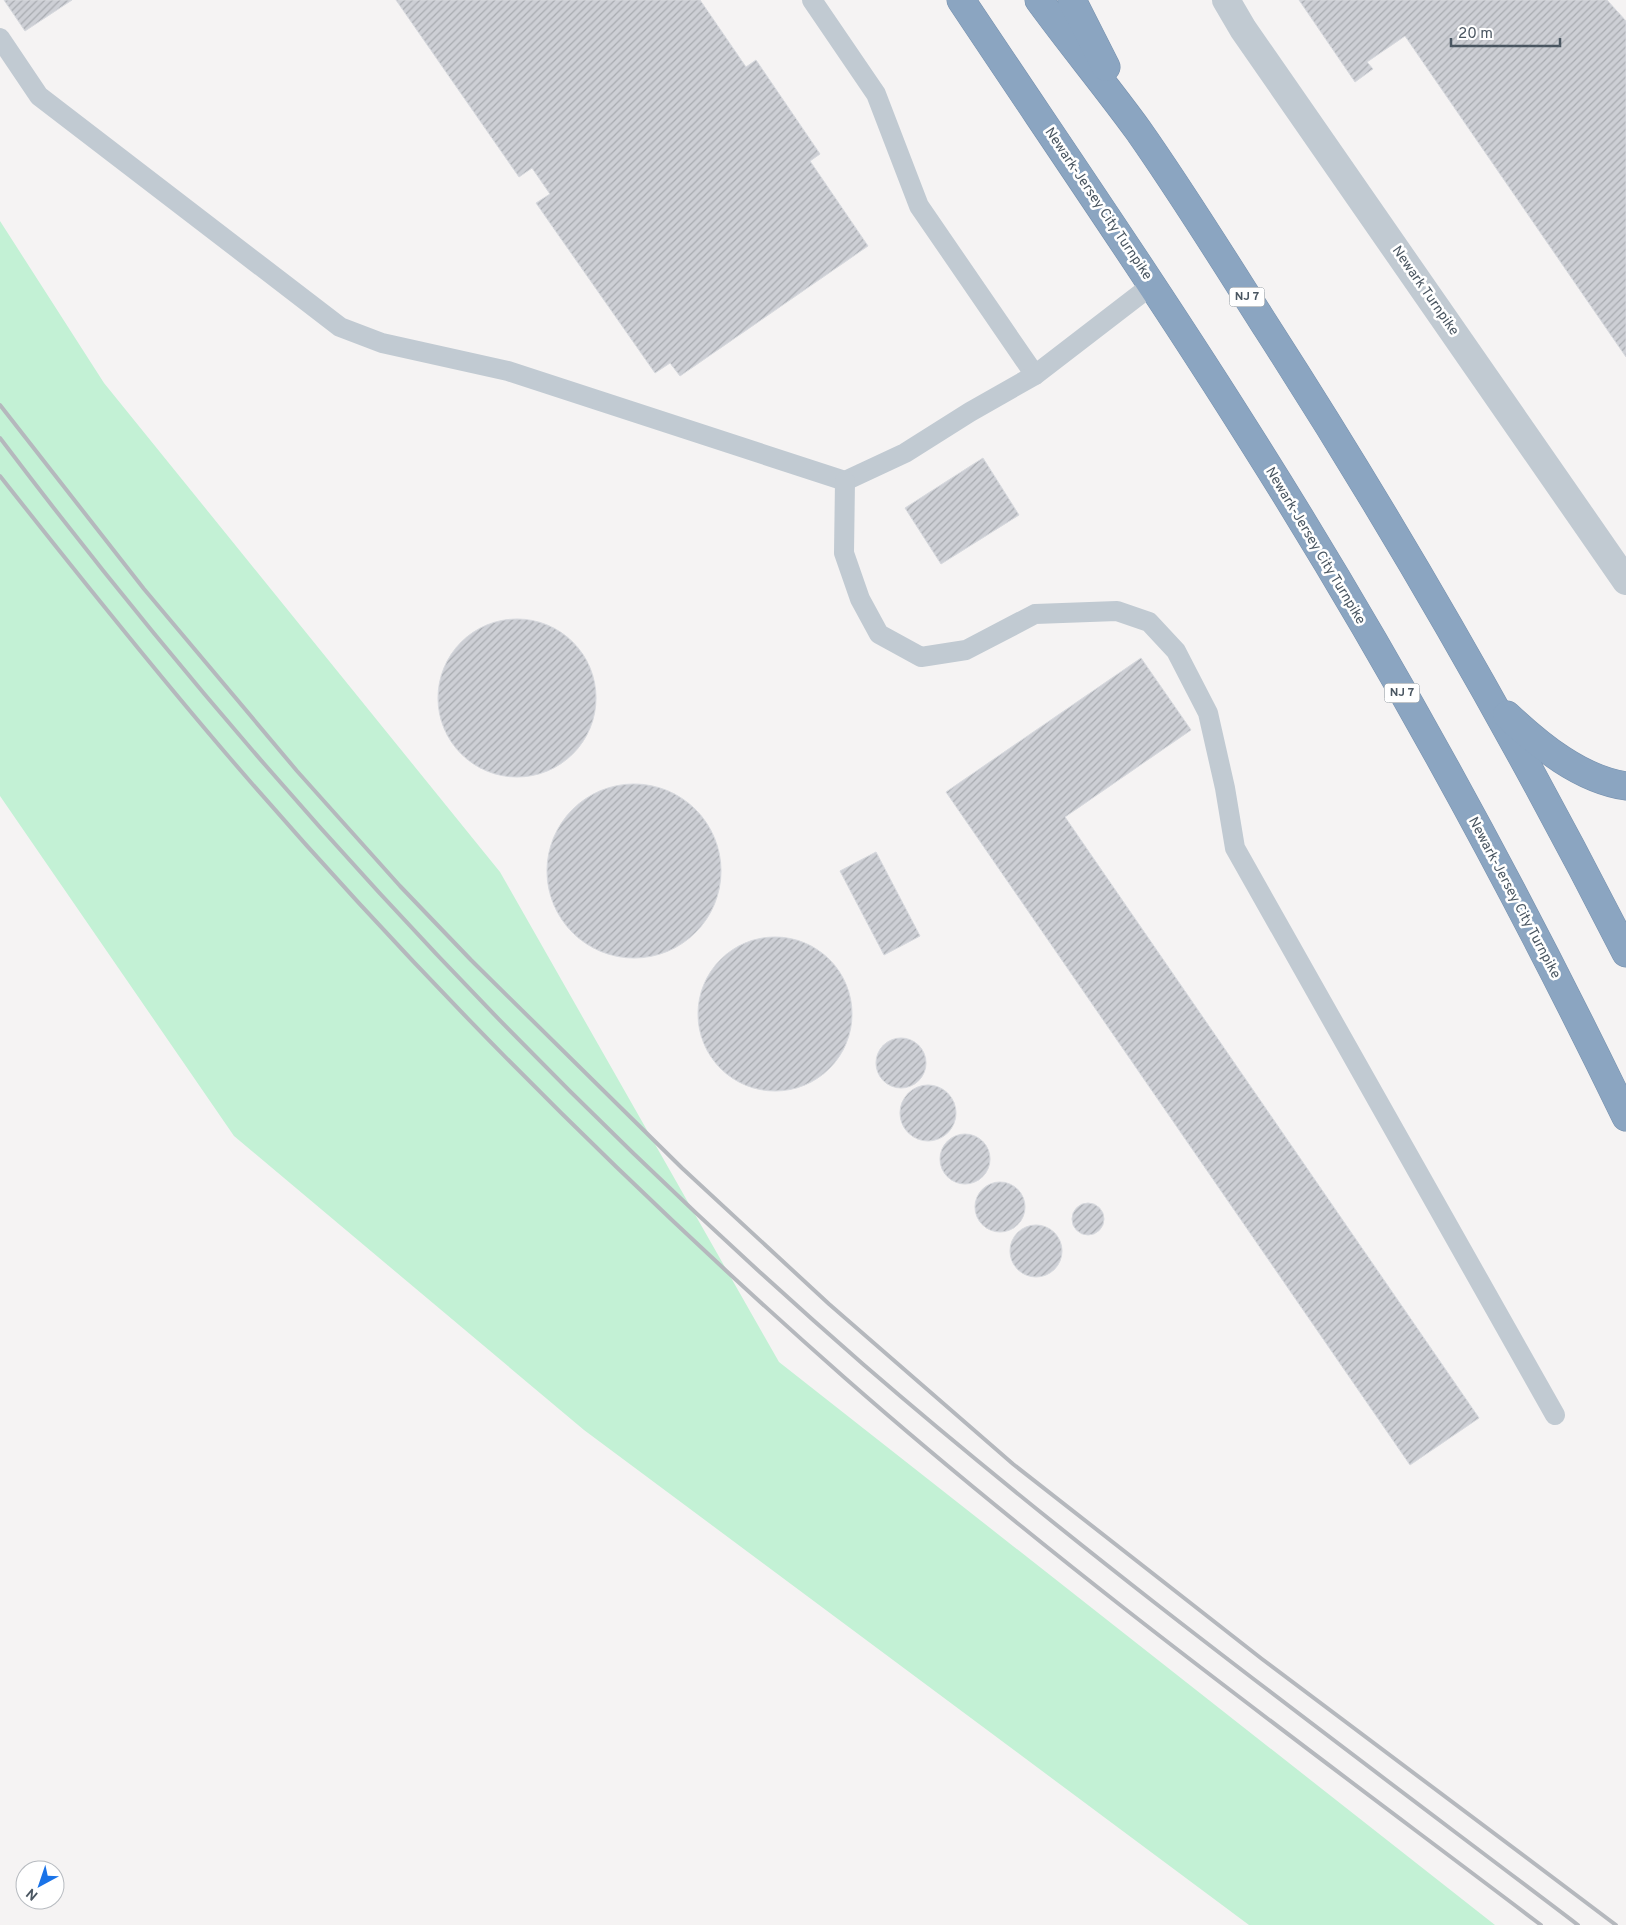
<svg xmlns="http://www.w3.org/2000/svg" width="1626" height="1925" font-family="Overpass,sans-serif">
  <style>
    .grass { fill: #c3f1d5 }
    .building { fill: url(#building-hatch); stroke: #d7d9de }
    .lines { fill: none; stroke-linecap: round; stroke-linejoin: round }
    .highway-casing { stroke: #7690ad; stroke-width: 29 }
    .lane { stroke: #c1cad2; stroke-width: 20 }
    .street { stroke: #c1cad2; stroke-width: 28 }
    .highway { stroke: #8ba5c1; stroke-width: 28 }
    .rail { stroke: #b5b8bd; stroke-width: 4 }
    .labels { text-anchor: middle; dominant-baseline: central; stroke-width: 5; stroke-linejoin: round; paint-order: stroke }
    .shield { fill: #fff; stroke: #808990; stroke-width: 1 }
    .shield-label { font-size: 12px; font-weight: bold; fill: #4a5661 }
    .street-label { font-size: 14px; fill: #4a5661; stroke: #fff }
  </style>
  <defs>
    <pattern id="building-hatch" width="6" height="6" patternUnits="userSpaceOnUse" patternTransform="scale(1.25)"><rect width="6" height="6" fill="#cdcfd5"/><path d="M-1 1l2-2M0 6l6-6M5 7l2-2" fill="none" stroke="#a8abb0"/></pattern>
  </defs>
  <rect width="100%" height="100%" fill="#f5f3f3"/>
  <path class="grass" d="M 0,221 L 104,383 L 500,872 L 779,1362 L 1495,1925 L 1249,1925 L 584,1430 L 234,1136 L 0,796 Z"/>
  <g class="building">
    <path d="M 4,0 L 72,0 L 25,31 Z"/>
    <path d="M 396,0 L 700,0 L 746,67 L 756,60 L 820,154 L 810,161 L 868,246 L 680,376 L 670,363 L 655,373 L 536,203 L 550,194 L 532,168 L 519,177 Z"/>
    <path d="M 1299,0 L 1607,0 L 1626,21 L 1626,357 L 1405,36 L 1367,62 L 1373,69 L 1355,82 Z"/>
    <path d="M 983,458 L 1019,515 L 941,564 L 905,508 Z"/>
    <circle cx="517" cy="698" r="79"/>
    <path d="M 1141,658 L 1191,730 L 1065,817 L 1479,1418 L 1410,1465 L 946,792 Z"/>
    <circle cx="634" cy="871" r="87"/>
    <path d="M 876,852 L 920,936 L 884,955 L 840,871 Z"/>
    <circle cx="775" cy="1014" r="77"/>
    <circle cx="901" cy="1063" r="25"/>
    <circle cx="928" cy="1113" r="28"/>
    <circle cx="965" cy="1159" r="25"/>
    <circle cx="1000" cy="1207" r="25"/>
    <circle cx="1088" cy="1219" r="16"/>
    <circle cx="1036" cy="1251" r="26"/>
  </g>
  <g class="lines">
    <g class="highway-casing">
      <g id="highway">
        <path d="M 961,0 C 1059,147 1159,292 1253,442 C 1390,659 1514,886 1626,1117"/>
        <path d="M 1039,0 C 1071,44 1106,86 1138,130 C 1183,194 1225,262 1267,328 C 1397,530 1517,739 1626,953"/>
        <path d="M 1072,0 L 1106,67"/>
        <path d="M 1507,715 C 1540,746 1580,779 1626,786"/>
      </g>
    </g>
    <g class="lane">
      <path d="M 812,0 L 876,94 L 919,206 L 1035,375"/>
      <path d="M 0,38 L 39,96 L 340,327 L 382,343 L 508,371 L 845,481 L 905,453 L 970,412 L 1035,375 L 1152,285"/>
      <path d="M 845,481 L 844,553 L 860,599 L 879,634 L 921,657 L 966,650 L 1035,614 L 1117,611 L 1149,622 L 1176,651 L 1208,713 L 1225,788 L 1235,848 L 1555,1415"/>
    </g>
    <path class="street" d="M 1226,0 L 1243,29 L 1626,581"/>
    <use href="#highway" class="highway"/>
    <g class="rail">
      <path d="M 0,405 L 144,589 L 297,771 L 400,886 L 471,960 L 682,1168 L 829,1304 L 1013,1464 L 1262,1659 L 1616,1925"/>
      <path d="M 0,438 C 255,775 545,1087 864,1365 C 1093,1563 1337,1742 1578,1925"/>
      <path d="M 0,476 C 75,571 150,665 229,757 C 419,978 626,1185 845,1378 C 1067,1573 1306,1747 1541,1925"/>
    </g>
  </g>
  <g class="labels">
    <g class="shield">
      <rect x="1229.5" y="287.5" width="35" height="19" rx="4"/>
      <rect x="1384.5" y="683.5" width="35" height="19" rx="4"/>
    </g>
    <g class="shield-label">
      <text x="1247" y="297">NJ 7</text>
      <text x="1402" y="693">NJ 7</text>
    </g>
    <g class="street-label">
      <text transform="translate(1098 204) rotate(56)">Newark-Jersey City Turnpike</text>
      <text transform="translate(1425 291) rotate(55)">Newark Turnpike</text>
      <text transform="translate(1315 546) rotate(59)">Newark-Jersey City Turnpike</text>
      <text transform="translate(1514 898) rotate(62)">Newark-Jersey City Turnpike</text>
    </g>
  </g>
  <g transform="translate(40 1885) rotate(220)"><circle r="24" fill="#ffffff" stroke="#b7bbc0"/>
  <path d="M0-4L9 19L0 12L-9 19Z" fill="#1a73e8"/>
  <text y="-8" font-size="14" font-weight="bold" text-anchor="middle" fill="#4a5661">N</text>
  </g>
  <path d="M1451 38v8h109v-8" fill="none" stroke="#4a5661" stroke-width="2.5"/>
  <text x="1458" y="38" font-size="15" fill="#4a5661" stroke="#ffffff" stroke-width="4" paint-order="stroke">20 m</text>
</svg>
